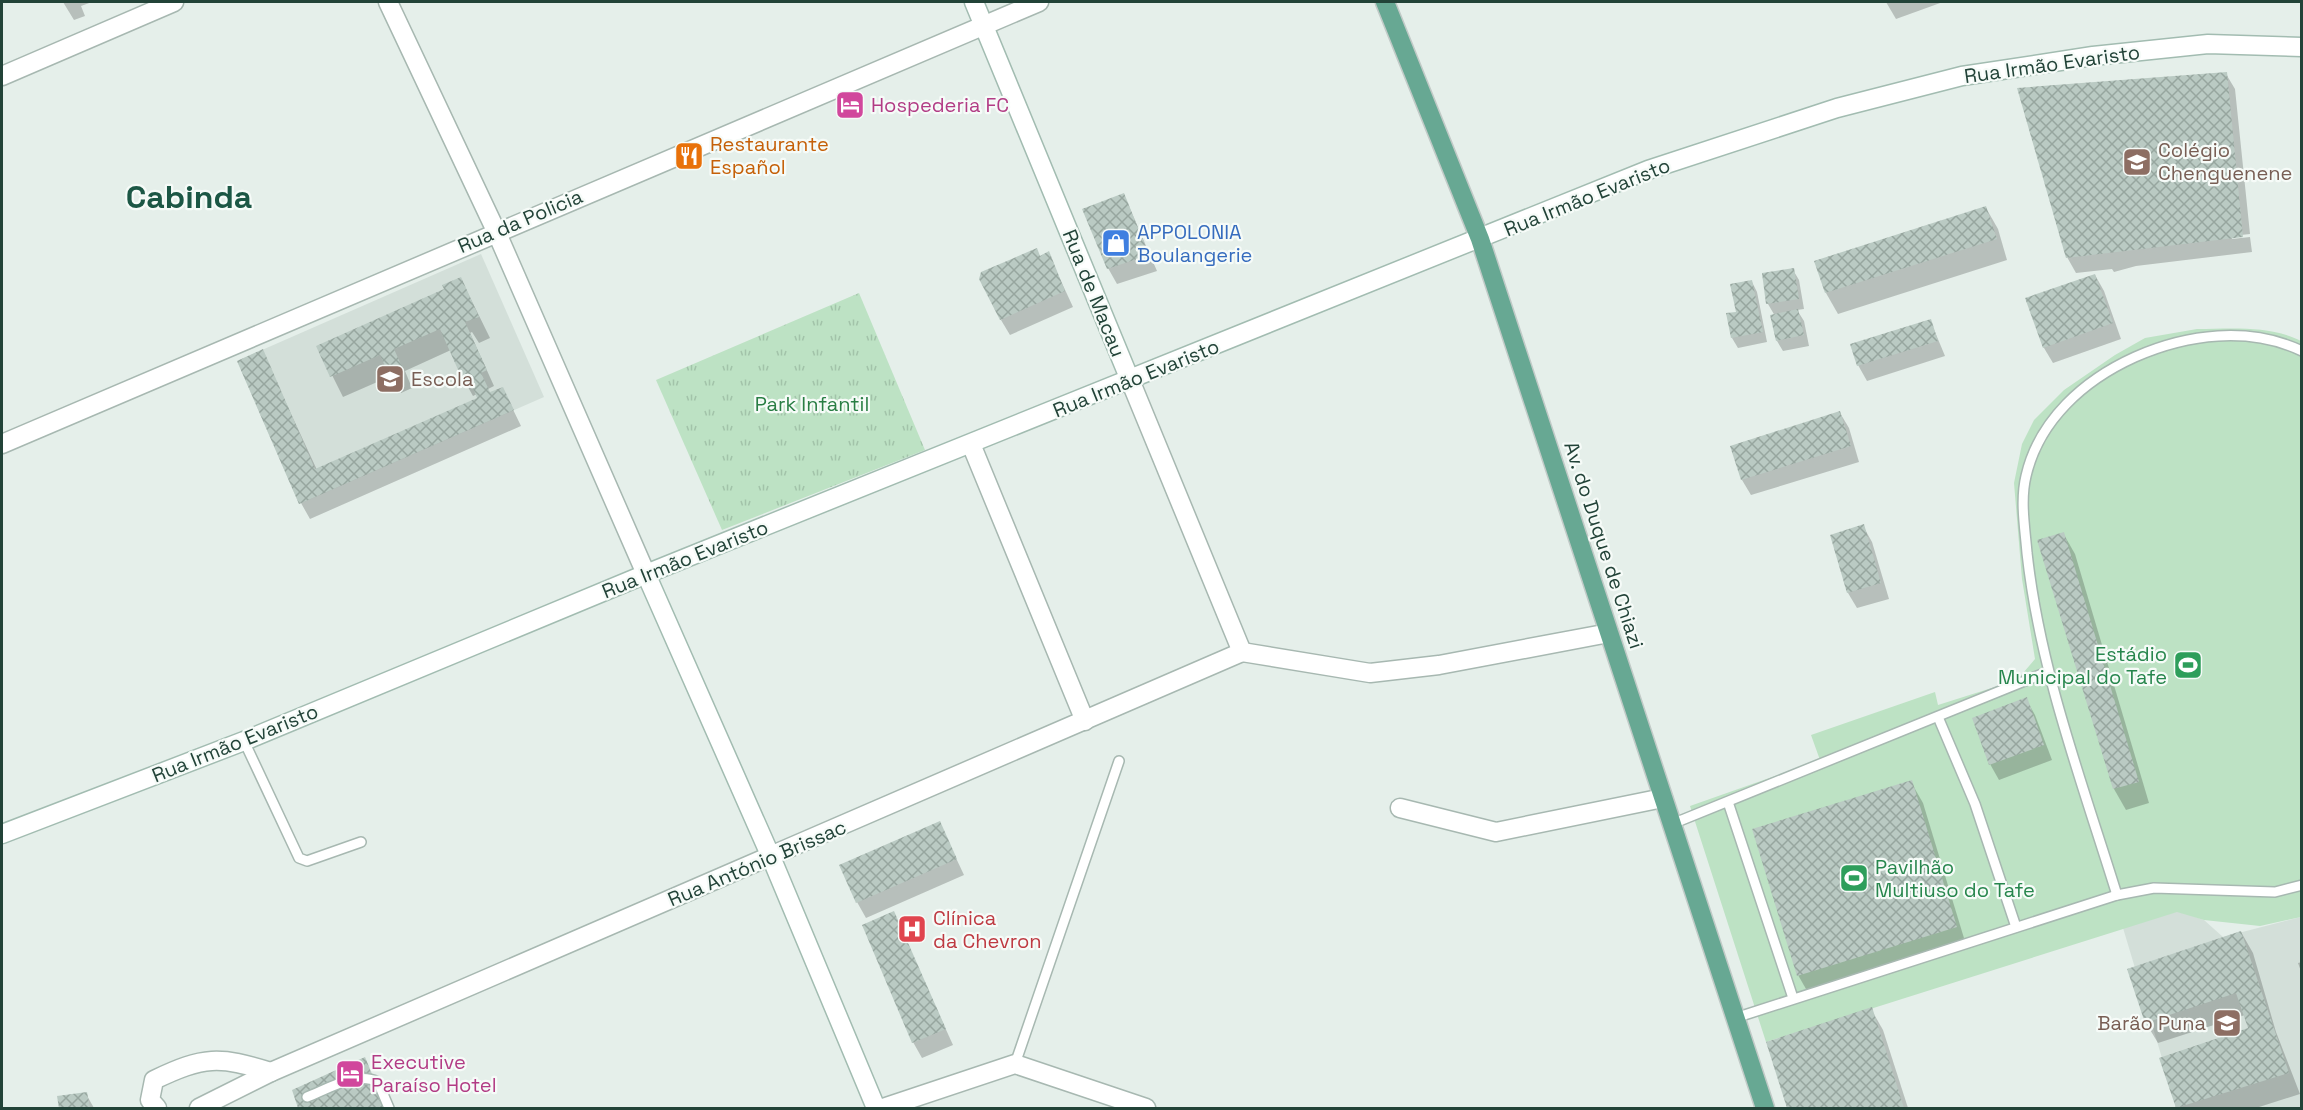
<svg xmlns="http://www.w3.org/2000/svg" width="2303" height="1110" font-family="'Space Grotesk',sans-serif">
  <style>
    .built { fill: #d3dfd9 }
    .park { fill: url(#park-tufts) }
    .pitch { fill: #bde2c4 }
    .shadow { fill: #0003 }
    .building { fill: url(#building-cross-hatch) }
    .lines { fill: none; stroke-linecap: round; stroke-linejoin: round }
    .lane-casing { stroke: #a7b8b1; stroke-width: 12 }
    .street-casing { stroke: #a7b8b1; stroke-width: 21 }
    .secondary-casing { stroke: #a2bcb1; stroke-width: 21 }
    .primary-casing { stroke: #c1cac7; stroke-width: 21 }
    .lane { stroke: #fff; stroke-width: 9 }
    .street { stroke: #fff; stroke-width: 18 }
    .secondary { stroke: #fff; stroke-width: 18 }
    .primary { stroke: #67a893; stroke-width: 18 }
    .labels { text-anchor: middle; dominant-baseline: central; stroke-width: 4.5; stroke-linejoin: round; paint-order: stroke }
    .street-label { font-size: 20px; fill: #224338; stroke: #f6fbf8 }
    .hotel-label { font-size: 20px; fill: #b23c85; stroke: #f6fbf8; text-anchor: start }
    .food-label { font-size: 20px; fill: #c56008; stroke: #f6fbf8; text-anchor: start }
    .education-label { font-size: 20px; fill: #785e54; stroke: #f6fbf8; text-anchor: start }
    .shop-label { font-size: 20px; fill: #366cbe; stroke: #f6fbf8; text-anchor: start }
    .park-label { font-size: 20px; fill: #297e44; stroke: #f6fbf8 }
    .leisure-label { font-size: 20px; fill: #27864d; stroke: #f6fbf8; text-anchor: end }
    .health-label { font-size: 20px; fill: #be3a42; stroke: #f6fbf8; text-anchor: start }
    .town-label { font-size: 32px; font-weight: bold; fill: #1c5745; stroke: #f6fbf8 }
  </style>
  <defs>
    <pattern id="park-tufts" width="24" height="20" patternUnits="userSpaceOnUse" patternTransform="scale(1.5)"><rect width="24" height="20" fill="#bde2c4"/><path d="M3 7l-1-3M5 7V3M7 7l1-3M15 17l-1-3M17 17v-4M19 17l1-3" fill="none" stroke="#a2c3a9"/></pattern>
    <pattern id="building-cross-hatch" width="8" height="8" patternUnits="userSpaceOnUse" patternTransform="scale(1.5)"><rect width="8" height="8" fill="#bacac3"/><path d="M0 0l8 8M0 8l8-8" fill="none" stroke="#97a69f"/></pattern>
  </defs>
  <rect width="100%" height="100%" fill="#e5efea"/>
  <g class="built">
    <path d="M 481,254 L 544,397 L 299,504 L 237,361 Z"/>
    <path d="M 2178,911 L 2204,920 L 2223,937 L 2301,917 L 2301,1108 L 2177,1108 L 2123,928 Z"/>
  </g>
  <path class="park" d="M 859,293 L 925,450 L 722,530 L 656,380 Z"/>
  <path class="pitch" d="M 2197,329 C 2231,329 2270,325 2301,341 L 2301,917 L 2260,926 L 2204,920 L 2177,912 L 1766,1042 L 1690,806 L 1820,760 L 1811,735 L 1935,692 L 1938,705 L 2017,680 L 2035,659 L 2022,579 L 2014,483 L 2022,444 L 2034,420 L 2064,390 L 2115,355 L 2145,338 Z"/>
  <g class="shadow">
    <path d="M 63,2 L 92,2 L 81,6 L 85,16 L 74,20 Z"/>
    <path d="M 1886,2 L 1943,2 L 1896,19 Z"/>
    <path d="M 2226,74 L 2235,89 L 2250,234 L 2232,236 L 2232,239 L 2250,237 L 2252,252 L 2136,266 L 2114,272 L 2112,269 L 2076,273 L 2067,257 Z"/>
    <path d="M 1124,195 L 1157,271 L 1117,284 L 1108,268 Z"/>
    <path d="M 1986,208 L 1998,229 L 2007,260 L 1838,314 L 1826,293 L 1816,262 Z"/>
    <path d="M 1048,253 L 1073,307 L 1010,335 L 1001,320 L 1040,257 Z"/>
    <path d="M 1793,270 L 1799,280 L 1804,309 L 1797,310 L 1804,321 L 1809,346 L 1783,351 L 1777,341 L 1772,316 L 1775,316 L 1768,304 Z"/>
    <path d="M 2095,275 L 2104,291 L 2121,339 L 2053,363 L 2044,348 L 2027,299 Z"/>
    <path d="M 461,279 L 490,338 L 479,343 L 472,332 L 470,333 L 494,386 L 488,389 L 490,394 L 503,389 L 521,426 L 310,519 L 301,503 L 262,351 L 317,470 L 479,399 L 477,394 L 473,396 L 464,380 L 451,350 L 405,371 L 412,388 L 401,393 L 391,376 L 343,397 L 318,347 L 446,290 Z"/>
    <path d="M 1752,282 L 1757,292 L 1767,342 L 1738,348 L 1732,338 L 1738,313 Z"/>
    <path d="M 1930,320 L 1945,356 L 1867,381 L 1858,365 Z"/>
    <path d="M 1840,413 L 1849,428 L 1859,462 L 1751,495 L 1742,480 L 1732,447 Z"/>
    <path d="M 1863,526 L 1872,542 L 1889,599 L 1857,608 L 1848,593 L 1832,536 Z"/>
    <path d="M 2063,533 L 2075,554 L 2149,803 L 2126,810 L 2114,789 L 2039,541 Z"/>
    <path d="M 2026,699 L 2035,715 L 2052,760 L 1999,780 L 1990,764 Z"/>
    <path d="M 1911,782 L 1923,803 L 1967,948 L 1810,996 L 1798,975 Z"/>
    <path d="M 939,822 L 964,875 L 866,918 L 857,902 Z"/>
    <path d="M 893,913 L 953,1045 L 922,1058 L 913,1042 Z"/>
    <path d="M 2241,932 L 2253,953 L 2276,1032 L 2300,1094 L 2256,1108 L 2177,1108 L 2160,1059 L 2250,1029 L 2245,1015 L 2158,1043 L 2146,1023 L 2128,970 Z"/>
    <path d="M 2302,962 L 2302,974 L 2298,963 Z"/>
    <path d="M 1871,1009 L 1883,1030 L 1908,1108 L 1789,1108 L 1768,1043 Z"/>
    <path d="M 364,1059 L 388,1108 L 300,1108 L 294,1091 Z"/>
    <path d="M 86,1094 L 94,1108 L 60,1108 L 58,1098 Z"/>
  </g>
  <g class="building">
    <path d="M 2227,72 L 2243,237 L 2066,258 L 2017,88 Z"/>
    <path d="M 1124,193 L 1149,255 L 1107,269 L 1082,209 Z"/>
    <path d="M 1986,206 L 1997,239 L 1825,293 L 1814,261 Z"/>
    <path d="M 1037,248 L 1040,256 L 1049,251 L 1065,291 L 1000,320 L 979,279 L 981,272 Z"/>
    <path d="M 1794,268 L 1799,299 L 1766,304 L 1762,273 Z"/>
    <path d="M 2095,274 L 2113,323 L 2043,348 L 2025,298 Z"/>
    <path d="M 461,277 L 479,317 L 465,322 L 487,370 L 481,373 L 490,392 L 503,387 L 514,410 L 299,504 L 237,361 L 263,349 L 315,469 L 477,398 L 469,378 L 463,381 L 440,329 L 394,349 L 402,367 L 388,373 L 380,355 L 330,377 L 316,346 L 444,289 L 442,285 Z"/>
    <path d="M 1752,280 L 1763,332 L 1731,338 L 1726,313 L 1736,312 L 1730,284 Z"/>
    <path d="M 1798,309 L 1804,335 L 1776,341 L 1770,315 Z"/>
    <path d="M 1931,319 L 1938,341 L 1857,366 L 1850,344 Z"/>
    <path d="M 1840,411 L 1851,446 L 1741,480 L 1730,446 Z"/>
    <path d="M 1864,524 L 1881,583 L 1847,593 L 1830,535 Z"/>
    <path d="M 2064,532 L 2139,782 L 2113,789 L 2037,540 Z"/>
    <path d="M 2027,697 L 2044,745 L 1989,765 L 1972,718 Z"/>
    <path d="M 1912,780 L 1957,927 L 1797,976 L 1752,829 Z"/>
    <path d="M 940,821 L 957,859 L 856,903 L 839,865 Z"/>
    <path d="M 894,911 L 946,1029 L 912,1043 L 862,925 Z"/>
    <path d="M 2241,931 L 2289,1073 L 2176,1108 L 2159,1058 L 2248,1028 L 2236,993 L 2145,1023 L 2127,969 Z"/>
    <path d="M 1872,1007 L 1904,1108 L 1787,1108 L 1766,1042 Z"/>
    <path d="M 365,1057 L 386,1108 L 298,1108 L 292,1090 Z"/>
    <path d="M 87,1092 L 90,1108 L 59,1108 L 57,1096 Z"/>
  </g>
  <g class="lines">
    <g class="lane-casing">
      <g id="lane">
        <path d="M 1938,717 L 1975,804 L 2016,927"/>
        <path d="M 244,741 L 299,858 L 307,861 L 361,842"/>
        <path d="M 1728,802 L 1793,998"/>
        <path d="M 1672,824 L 2047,672"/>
        <path d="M 2117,895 C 2082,782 2040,671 2027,553 C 2025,528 2020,501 2026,476 C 2039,420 2084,380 2135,357 C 2187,334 2249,326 2302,351"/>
        <path d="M 1735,1018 L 2117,895 L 2154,888 L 2275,892 L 2302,885"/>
        <path d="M 1015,1064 L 1119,761"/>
        <path d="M 307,1097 C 328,1089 356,1071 378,1082 L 389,1108"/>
      </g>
    </g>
    <g class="street-casing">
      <g id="street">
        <path d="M 388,2 L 496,231 L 646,574"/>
        <path d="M 2,76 L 174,2"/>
        <path d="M 1130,380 L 1242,652"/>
        <path d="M 2,444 L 1039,2"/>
        <path d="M 971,444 L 1085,721"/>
        <path d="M 1242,652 L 1370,673 L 1439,665 L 1609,633"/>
        <path d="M 1400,808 L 1496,832 L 1663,798"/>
        <path d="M 157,1108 L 150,1100 L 154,1080 C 204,1056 219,1056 271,1072"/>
        <path d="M 199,1108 L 271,1072 L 1242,652"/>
        <path d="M 883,1108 L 1015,1064 L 1146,1108"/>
      </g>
    </g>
    <g class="secondary-casing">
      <g id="secondary">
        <path d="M 974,2 L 1130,380"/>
        <path d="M 646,574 L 771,857 L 876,1108"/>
        <path d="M 2,834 L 244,741 L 646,574 L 1648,170 L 1837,108 L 1962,76 L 2093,56 L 2208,44 L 2302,47"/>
      </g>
    </g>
    <g class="primary-casing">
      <path id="primary" d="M 1385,2 L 1480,239 L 1765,1108"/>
    </g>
    <use href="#lane" class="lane"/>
    <use href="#street" class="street"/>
    <use href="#secondary" class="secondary"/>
    <use href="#primary" class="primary"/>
  </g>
  <defs>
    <g id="hotel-square" transform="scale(1.5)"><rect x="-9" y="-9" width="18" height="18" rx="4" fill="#d1479c" stroke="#f6fbf8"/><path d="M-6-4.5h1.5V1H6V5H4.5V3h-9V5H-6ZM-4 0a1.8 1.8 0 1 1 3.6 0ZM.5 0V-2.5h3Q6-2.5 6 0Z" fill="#fff"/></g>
    <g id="restaurant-square" transform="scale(1.5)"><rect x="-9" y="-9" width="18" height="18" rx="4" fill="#e8710a" stroke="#f6fbf8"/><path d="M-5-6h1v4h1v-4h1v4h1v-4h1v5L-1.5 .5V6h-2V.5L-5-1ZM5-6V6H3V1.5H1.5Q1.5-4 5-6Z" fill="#fff"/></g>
    <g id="school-square" transform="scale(1.5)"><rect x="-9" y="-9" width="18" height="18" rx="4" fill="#8d6e63" stroke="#f6fbf8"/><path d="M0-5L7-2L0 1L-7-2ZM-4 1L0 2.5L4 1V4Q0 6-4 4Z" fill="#fff"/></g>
    <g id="shop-square" transform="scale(1.5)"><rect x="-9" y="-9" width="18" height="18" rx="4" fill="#3f7fe0" stroke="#f6fbf8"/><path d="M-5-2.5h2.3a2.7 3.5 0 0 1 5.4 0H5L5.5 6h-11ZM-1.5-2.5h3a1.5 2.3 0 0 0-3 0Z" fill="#fff"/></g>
    <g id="stadium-square" transform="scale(1.5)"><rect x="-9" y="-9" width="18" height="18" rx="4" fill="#2e9e5b" stroke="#f6fbf8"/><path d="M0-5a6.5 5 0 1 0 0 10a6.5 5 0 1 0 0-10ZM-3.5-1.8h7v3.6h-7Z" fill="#fff"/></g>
    <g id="hospital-square" transform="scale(1.5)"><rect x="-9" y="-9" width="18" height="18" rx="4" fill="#e0444e" stroke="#f6fbf8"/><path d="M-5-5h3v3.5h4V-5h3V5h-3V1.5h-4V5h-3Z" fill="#fff"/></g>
  </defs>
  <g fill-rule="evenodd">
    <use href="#hotel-square" x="850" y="105"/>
    <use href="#restaurant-square" x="689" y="156"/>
    <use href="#school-square" x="2137" y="162"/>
    <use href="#shop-square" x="1116" y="243"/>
    <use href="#school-square" x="390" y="379"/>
    <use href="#stadium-square" x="2188" y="665"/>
    <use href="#stadium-square" x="1854" y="878"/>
    <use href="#hospital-square" x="912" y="929"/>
    <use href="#school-square" x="2227" y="1023"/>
    <use href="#hotel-square" x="350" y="1074"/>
  </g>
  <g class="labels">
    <g class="street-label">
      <text transform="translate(2052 64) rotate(-8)">Rua Irmão Evaristo</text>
      <text transform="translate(1587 197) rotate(-22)">Rua Irmão Evaristo</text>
      <text transform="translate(520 221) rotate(-23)">Rua da Policia</text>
      <text transform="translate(1094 293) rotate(68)">Rua de Macau</text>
      <text transform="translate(1136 378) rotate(-22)">Rua Irmão Evaristo</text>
      <text transform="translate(1604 545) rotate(72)">Av. do Duque de Chiazi</text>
      <text transform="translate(685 559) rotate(-22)">Rua Irmão Evaristo</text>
      <text transform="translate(235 743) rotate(-22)">Rua Irmão Evaristo</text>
      <text transform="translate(757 863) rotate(-23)">Rua António Brissac</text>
    </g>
    <g class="hotel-label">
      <text x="871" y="105">Hospederia FC</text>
      <text x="371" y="1062">Executive<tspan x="371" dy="23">Paraíso Hotel</tspan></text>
    </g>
    <g class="food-label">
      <text x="710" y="144">Restaurante<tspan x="710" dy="23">Español</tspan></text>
    </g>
    <g class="education-label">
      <text x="2158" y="150">Colégio<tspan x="2158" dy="23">Chenguenene</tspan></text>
      <text x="411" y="379">Escola</text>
      <text x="2206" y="1023" text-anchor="end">Barão Puna</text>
    </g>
    <g class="shop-label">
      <text x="1137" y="232">APPOLONIA<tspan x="1137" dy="23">Boulangerie</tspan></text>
    </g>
    <g class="park-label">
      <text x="812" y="404">Park Infantil</text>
    </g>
    <g class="leisure-label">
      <text x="2167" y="654">Estádio<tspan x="2167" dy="23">Municipal do Tafe</tspan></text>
      <text x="1875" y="867" text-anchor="start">Pavilhão<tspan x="1875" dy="23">Multiuso do Tafe</tspan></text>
    </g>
    <g class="health-label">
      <text x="933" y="918">Clínica<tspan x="933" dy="23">da Chevron</tspan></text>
    </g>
    <g class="town-label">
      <text x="189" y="197">Cabinda</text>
    </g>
  </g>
  <rect width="2303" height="1110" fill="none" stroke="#224338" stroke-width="6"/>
</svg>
